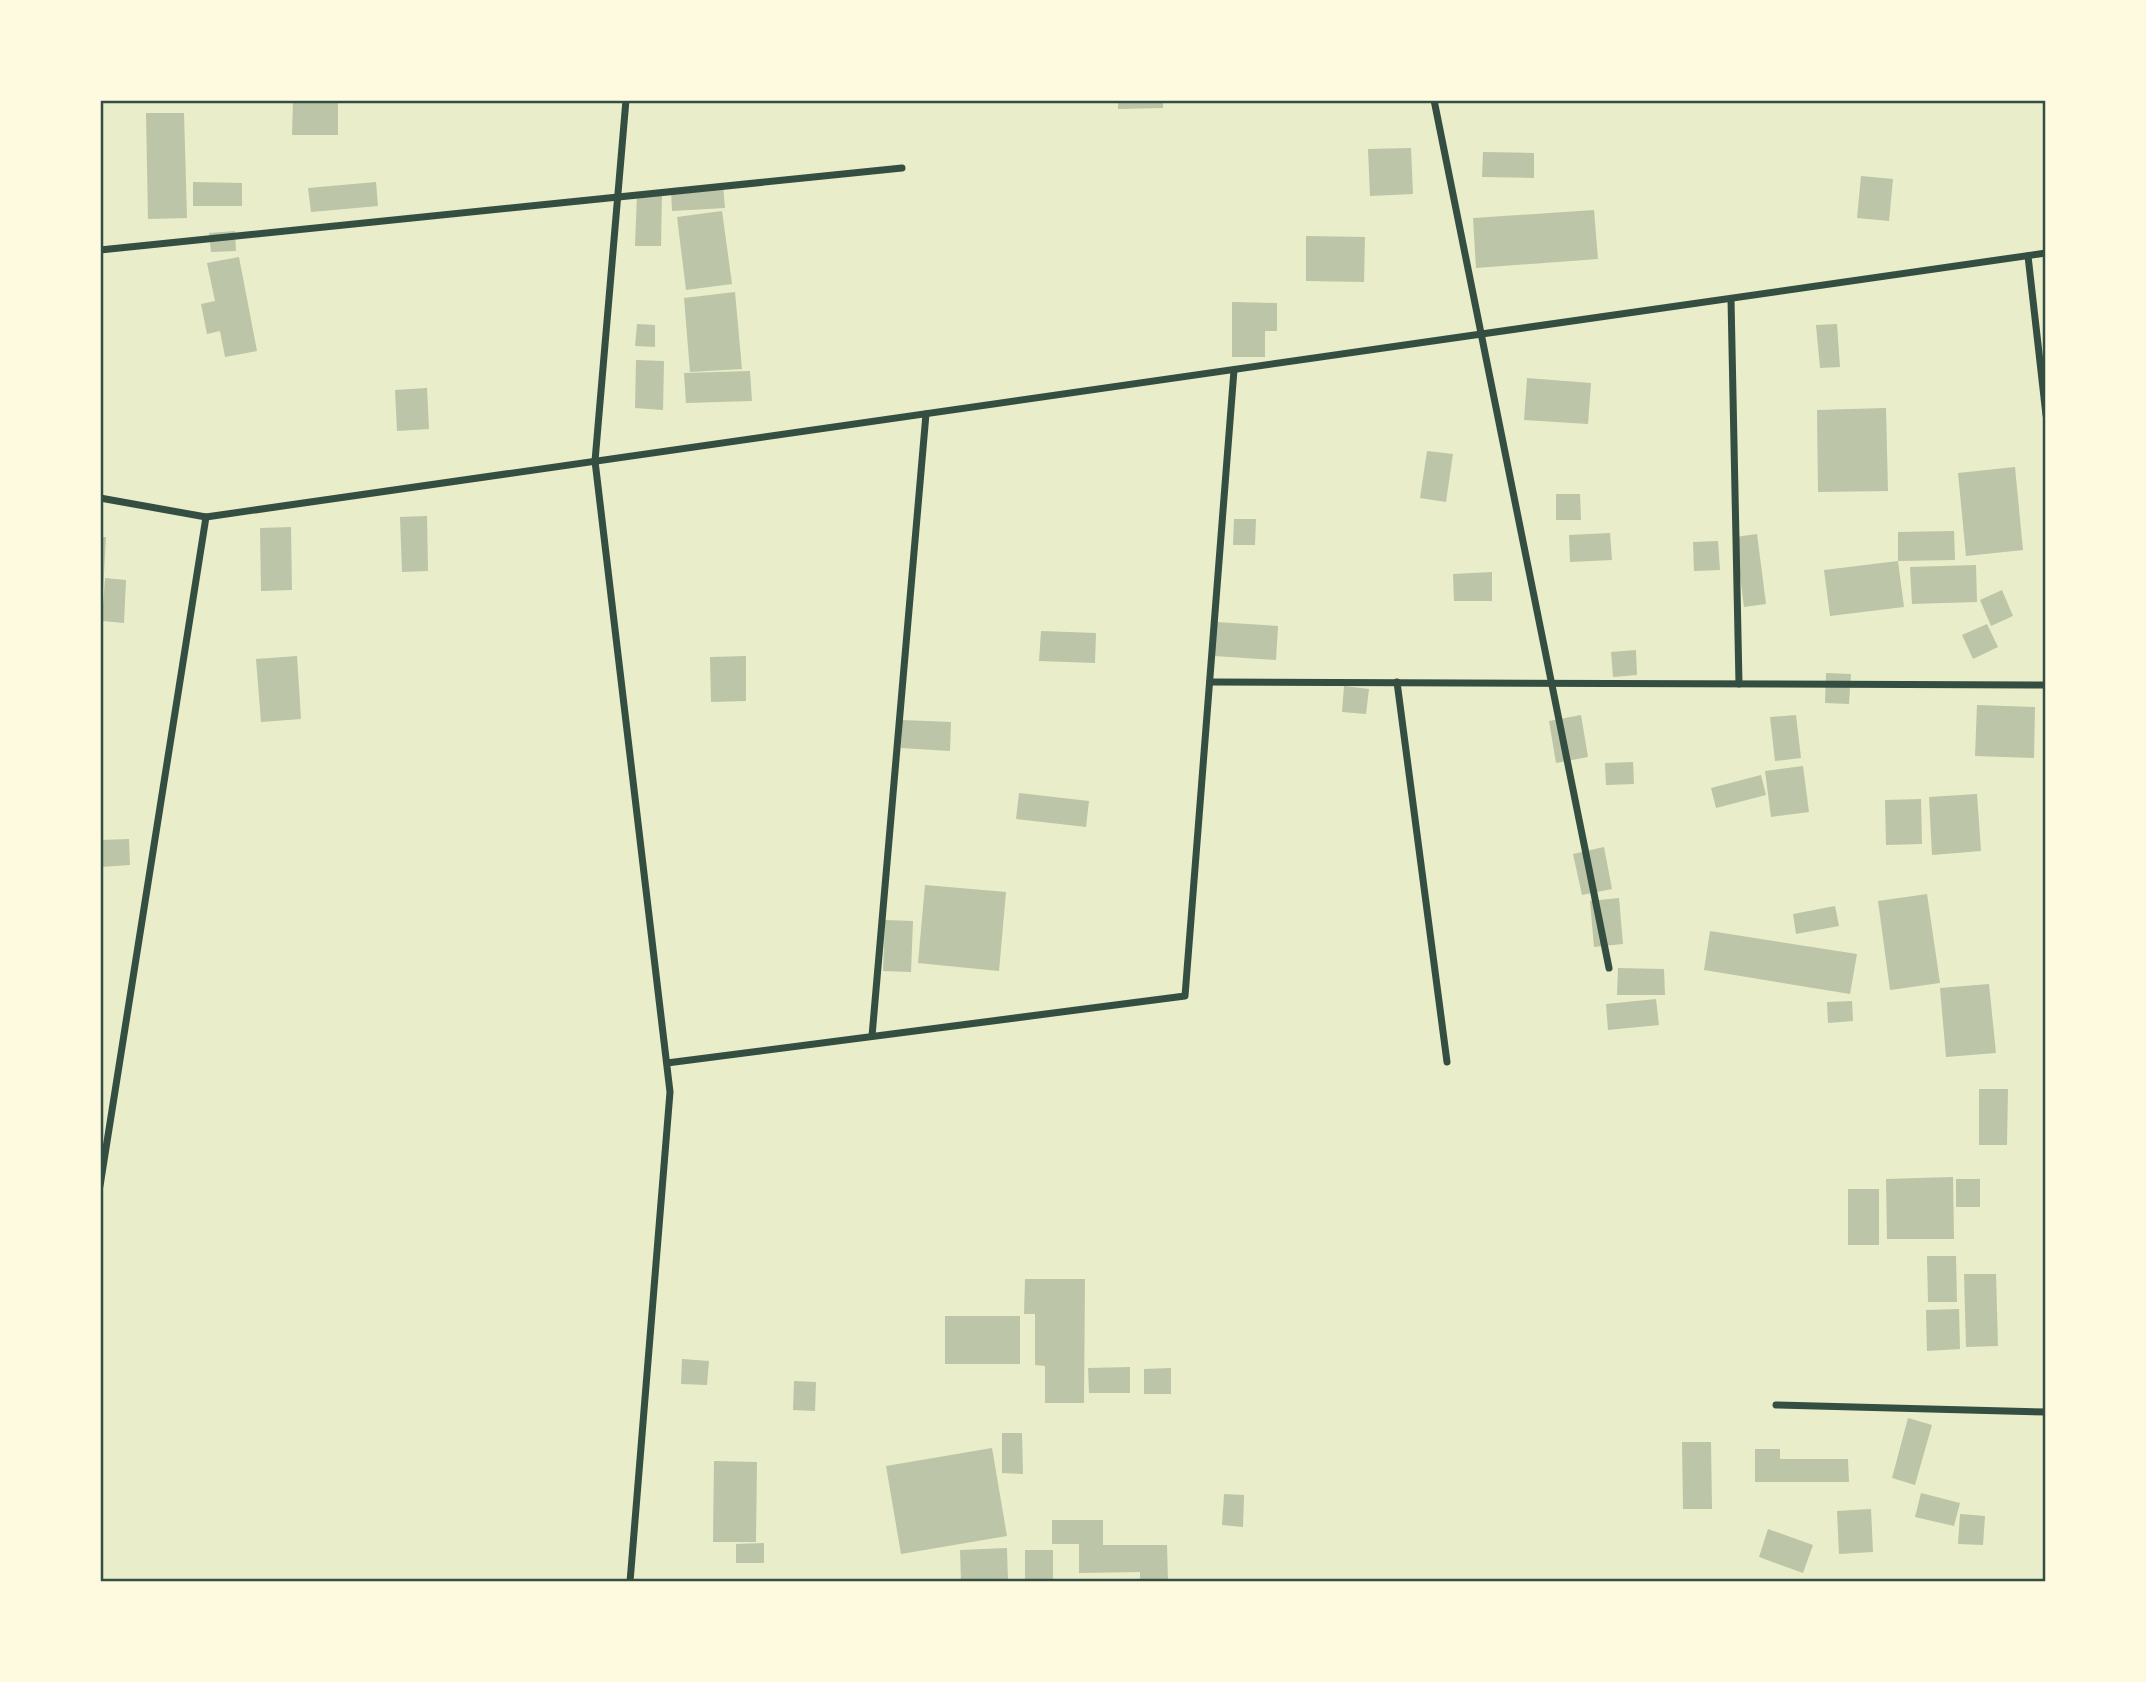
<svg xmlns="http://www.w3.org/2000/svg" width="2146" height="1682" font-family="Merriweather,serif">
  <style>
    .building { fill: #bcc5a7 }
    .lines { fill: none; stroke-linecap: round; stroke-linejoin: round }
    .minor { stroke: #344e41; stroke-width: 7 }
    .neatline { fill: none; stroke: #344e41; stroke-width: 2.5 }
  </style>
  <rect width="100%" height="100%" fill="#e9edc9"/>
  <g class="building">
    <path d="M 293,100 L 338,100 L 338,135 L 292,135 Z"/>
    <path d="M 1118,100 L 1163,100 L 1163,108 L 1118,109 Z"/>
    <path d="M 146,113 L 184,113 L 187,218 L 148,219 Z"/>
    <path d="M 1411,148 L 1413,194 L 1370,196 L 1368,149 Z"/>
    <path d="M 1483,152 L 1534,153 L 1534,178 L 1482,177 Z"/>
    <path d="M 1861,176 L 1893,179 L 1889,221 L 1857,218 Z"/>
    <path d="M 193,182 L 242,183 L 242,206 L 193,206 Z"/>
    <path d="M 376,182 L 378,206 L 311,212 L 308,188 Z"/>
    <path d="M 723,185 L 725,208 L 672,211 L 671,188 Z"/>
    <path d="M 637,193 L 662,194 L 661,246 L 635,246 Z"/>
    <path d="M 1594,210 L 1598,259 L 1476,268 L 1473,218 Z"/>
    <path d="M 722,211 L 732,284 L 686,290 L 677,217 Z"/>
    <path d="M 235,231 L 236,251 L 211,252 L 209,233 Z"/>
    <path d="M 1306,236 L 1365,237 L 1364,282 L 1306,281 Z"/>
    <path d="M 239,257 L 257,351 L 225,357 L 220,331 L 207,334 L 201,304 L 215,301 L 207,263 Z"/>
    <path d="M 735,292 L 742,369 L 690,372 L 684,298 Z"/>
    <path d="M 1232,302 L 1277,303 L 1277,331 L 1265,331 L 1265,357 L 1232,357 Z"/>
    <path d="M 637,324 L 655,325 L 655,347 L 635,346 Z"/>
    <path d="M 1837,324 L 1840,367 L 1820,368 L 1816,325 Z"/>
    <path d="M 636,360 L 664,361 L 663,410 L 635,408 Z"/>
    <path d="M 750,371 L 752,401 L 686,403 L 684,373 Z"/>
    <path d="M 1527,378 L 1591,383 L 1588,424 L 1524,420 Z"/>
    <path d="M 427,388 L 429,429 L 397,431 L 395,390 Z"/>
    <path d="M 1886,408 L 1888,491 L 1818,492 L 1817,410 Z"/>
    <path d="M 1427,451 L 1453,454 L 1446,502 L 1420,498 Z"/>
    <path d="M 2015,467 L 2023,550 L 1966,556 L 1958,473 Z"/>
    <path d="M 1556,494 L 1580,494 L 1581,520 L 1556,520 Z"/>
    <path d="M 427,516 L 428,571 L 402,572 L 400,517 Z"/>
    <path d="M 1234,519 L 1256,519 L 1255,545 L 1233,545 Z"/>
    <path d="M 291,527 L 292,590 L 261,591 L 260,528 Z"/>
    <path d="M 1954,531 L 1955,560 L 1898,561 L 1898,532 Z"/>
    <path d="M 1610,533 L 1612,560 L 1570,562 L 1569,535 Z"/>
    <path d="M 1757,534 L 1766,604 L 1744,607 L 1735,537 Z"/>
    <path d="M 100,537 L 106,537 L 103,590 L 100,590 Z"/>
    <path d="M 1718,541 L 1720,570 L 1694,571 L 1693,542 Z"/>
    <path d="M 1898,561 L 1904,607 L 1830,616 L 1824,570 Z"/>
    <path d="M 1976,565 L 1977,602 L 1912,604 L 1910,567 Z"/>
    <path d="M 1492,572 L 1492,601 L 1454,601 L 1453,574 Z"/>
    <path d="M 105,578 L 126,580 L 124,623 L 102,621 Z"/>
    <path d="M 2002,590 L 2013,616 L 1991,626 L 1980,600 Z"/>
    <path d="M 1216,622 L 1278,626 L 1276,660 L 1214,656 Z"/>
    <path d="M 1987,624 L 1998,647 L 1973,659 L 1962,635 Z"/>
    <path d="M 1041,631 L 1096,633 L 1095,663 L 1039,661 Z"/>
    <path d="M 1636,650 L 1637,675 L 1613,677 L 1611,652 Z"/>
    <path d="M 297,656 L 301,719 L 261,722 L 256,659 Z"/>
    <path d="M 746,656 L 746,701 L 711,702 L 710,657 Z"/>
    <path d="M 1826,673 L 1851,674 L 1849,704 L 1825,703 Z"/>
    <path d="M 1344,686 L 1369,689 L 1366,714 L 1342,712 Z"/>
    <path d="M 1977,705 L 2035,707 L 2034,758 L 1975,756 Z"/>
    <path d="M 1581,715 L 1588,757 L 1556,763 L 1549,721 Z"/>
    <path d="M 1796,715 L 1801,758 L 1775,761 L 1770,717 Z"/>
    <path d="M 902,720 L 951,722 L 950,751 L 901,748 Z"/>
    <path d="M 1633,762 L 1634,784 L 1606,785 L 1605,763 Z"/>
    <path d="M 1803,766 L 1809,812 L 1771,817 L 1765,771 Z"/>
    <path d="M 1761,775 L 1766,795 L 1716,808 L 1711,788 Z"/>
    <path d="M 1019,793 L 1089,801 L 1086,827 L 1016,819 Z"/>
    <path d="M 1977,794 L 1981,851 L 1932,855 L 1929,797 Z"/>
    <path d="M 1921,799 L 1922,844 L 1886,845 L 1885,800 Z"/>
    <path d="M 129,839 L 130,865 L 100,867 L 100,840 Z"/>
    <path d="M 1604,847 L 1612,889 L 1582,895 L 1573,854 Z"/>
    <path d="M 925,885 L 1006,892 L 999,971 L 918,963 Z"/>
    <path d="M 1927,894 L 1940,983 L 1890,990 L 1878,901 Z"/>
    <path d="M 1619,898 L 1623,944 L 1594,947 L 1590,901 Z"/>
    <path d="M 1835,906 L 1839,926 L 1796,934 L 1793,914 Z"/>
    <path d="M 885,920 L 913,921 L 911,972 L 883,971 Z"/>
    <path d="M 1710,931 L 1857,954 L 1850,994 L 1704,970 Z"/>
    <path d="M 1618,968 L 1664,969 L 1665,995 L 1617,995 Z"/>
    <path d="M 1989,984 L 1996,1053 L 1946,1057 L 1940,988 Z"/>
    <path d="M 1656,999 L 1659,1025 L 1608,1030 L 1606,1004 Z"/>
    <path d="M 1852,1001 L 1853,1021 L 1828,1023 L 1827,1002 Z"/>
    <path d="M 1979,1089 L 2008,1089 L 2007,1145 L 1979,1145 Z"/>
    <path d="M 1953,1177 L 1954,1239 L 1887,1239 L 1886,1179 Z"/>
    <rect x="1956" y="1179" width="24" height="28"/>
    <rect x="1848" y="1189" width="31" height="56"/>
    <path d="M 1927,1256 L 1956,1256 L 1957,1302 L 1928,1302 Z"/>
    <path d="M 1964,1274 L 1996,1274 L 1998,1346 L 1966,1347 Z"/>
    <path d="M 1025,1279 L 1085,1279 L 1084,1403 L 1045,1403 L 1045,1366 L 1035,1365 L 1035,1314 L 1024,1314 Z"/>
    <path d="M 1959,1309 L 1960,1349 L 1927,1351 L 1926,1310 Z"/>
    <rect x="945" y="1316" width="75" height="48"/>
    <path d="M 682,1359 L 709,1361 L 707,1385 L 681,1384 Z"/>
    <path d="M 1130,1367 L 1130,1393 L 1089,1393 L 1088,1368 Z"/>
    <path d="M 1171,1368 L 1171,1394 L 1144,1394 L 1144,1369 Z"/>
    <path d="M 794,1381 L 816,1382 L 815,1411 L 793,1410 Z"/>
    <path d="M 1908,1418 L 1932,1425 L 1915,1485 L 1892,1478 Z"/>
    <path d="M 1002,1433 L 1022,1433 L 1023,1474 L 1002,1473 Z"/>
    <path d="M 1682,1442 L 1711,1442 L 1712,1509 L 1683,1509 Z"/>
    <path d="M 992,1448 L 1007,1536 L 901,1554 L 886,1466 Z"/>
    <path d="M 1755,1449 L 1780,1449 L 1780,1459 L 1848,1459 L 1849,1482 L 1755,1482 Z"/>
    <path d="M 714,1461 L 757,1462 L 756,1542 L 713,1542 Z"/>
    <path d="M 1921,1493 L 1960,1503 L 1954,1526 L 1915,1517 Z"/>
    <path d="M 1224,1494 L 1244,1495 L 1243,1527 L 1222,1525 Z"/>
    <path d="M 1871,1509 L 1873,1552 L 1839,1554 L 1837,1511 Z"/>
    <path d="M 1960,1514 L 1985,1516 L 1983,1545 L 1958,1544 Z"/>
    <path d="M 1052,1520 L 1103,1520 L 1103,1545 L 1167,1545 L 1168,1582 L 1140,1582 L 1140,1572 L 1079,1573 L 1079,1544 L 1052,1544 Z"/>
    <path d="M 1768,1529 L 1813,1545 L 1803,1573 L 1759,1557 Z"/>
    <path d="M 764,1543 L 764,1563 L 736,1563 L 736,1544 Z"/>
    <path d="M 1007,1548 L 1008,1582 L 961,1582 L 960,1550 Z"/>
    <rect x="1025" y="1550" width="28" height="32"/>
  </g>
  <g class="lines">
    <g class="minor">
      <path d="M 626,100 L 595,461 L 670,1092 L 630,1582"/>
      <path d="M 1434,100 L 1609,968"/>
      <path d="M 100,250 L 902,168"/>
      <path d="M 2028,256 L 2046,415"/>
      <path d="M 1731,299 L 1739,684"/>
      <path d="M 100,498 L 206,517 L 2046,253"/>
      <path d="M 1210,682 L 2046,685"/>
      <path d="M 1397,682 L 1447,1062"/>
      <path d="M 872,1036 L 926,414"/>
      <path d="M 667,1063 L 1185,996 L 1234,370"/>
      <path d="M 100,1186 L 206,517"/>
      <path d="M 1776,1405 L 2046,1412"/>
    </g>
  </g>
  <rect width="2146" height="1682" fill="none" stroke="#fefae0" stroke-width="203"/>
  <rect x="102" y="102" width="1942" height="1478" class="neatline"/>
</svg>
